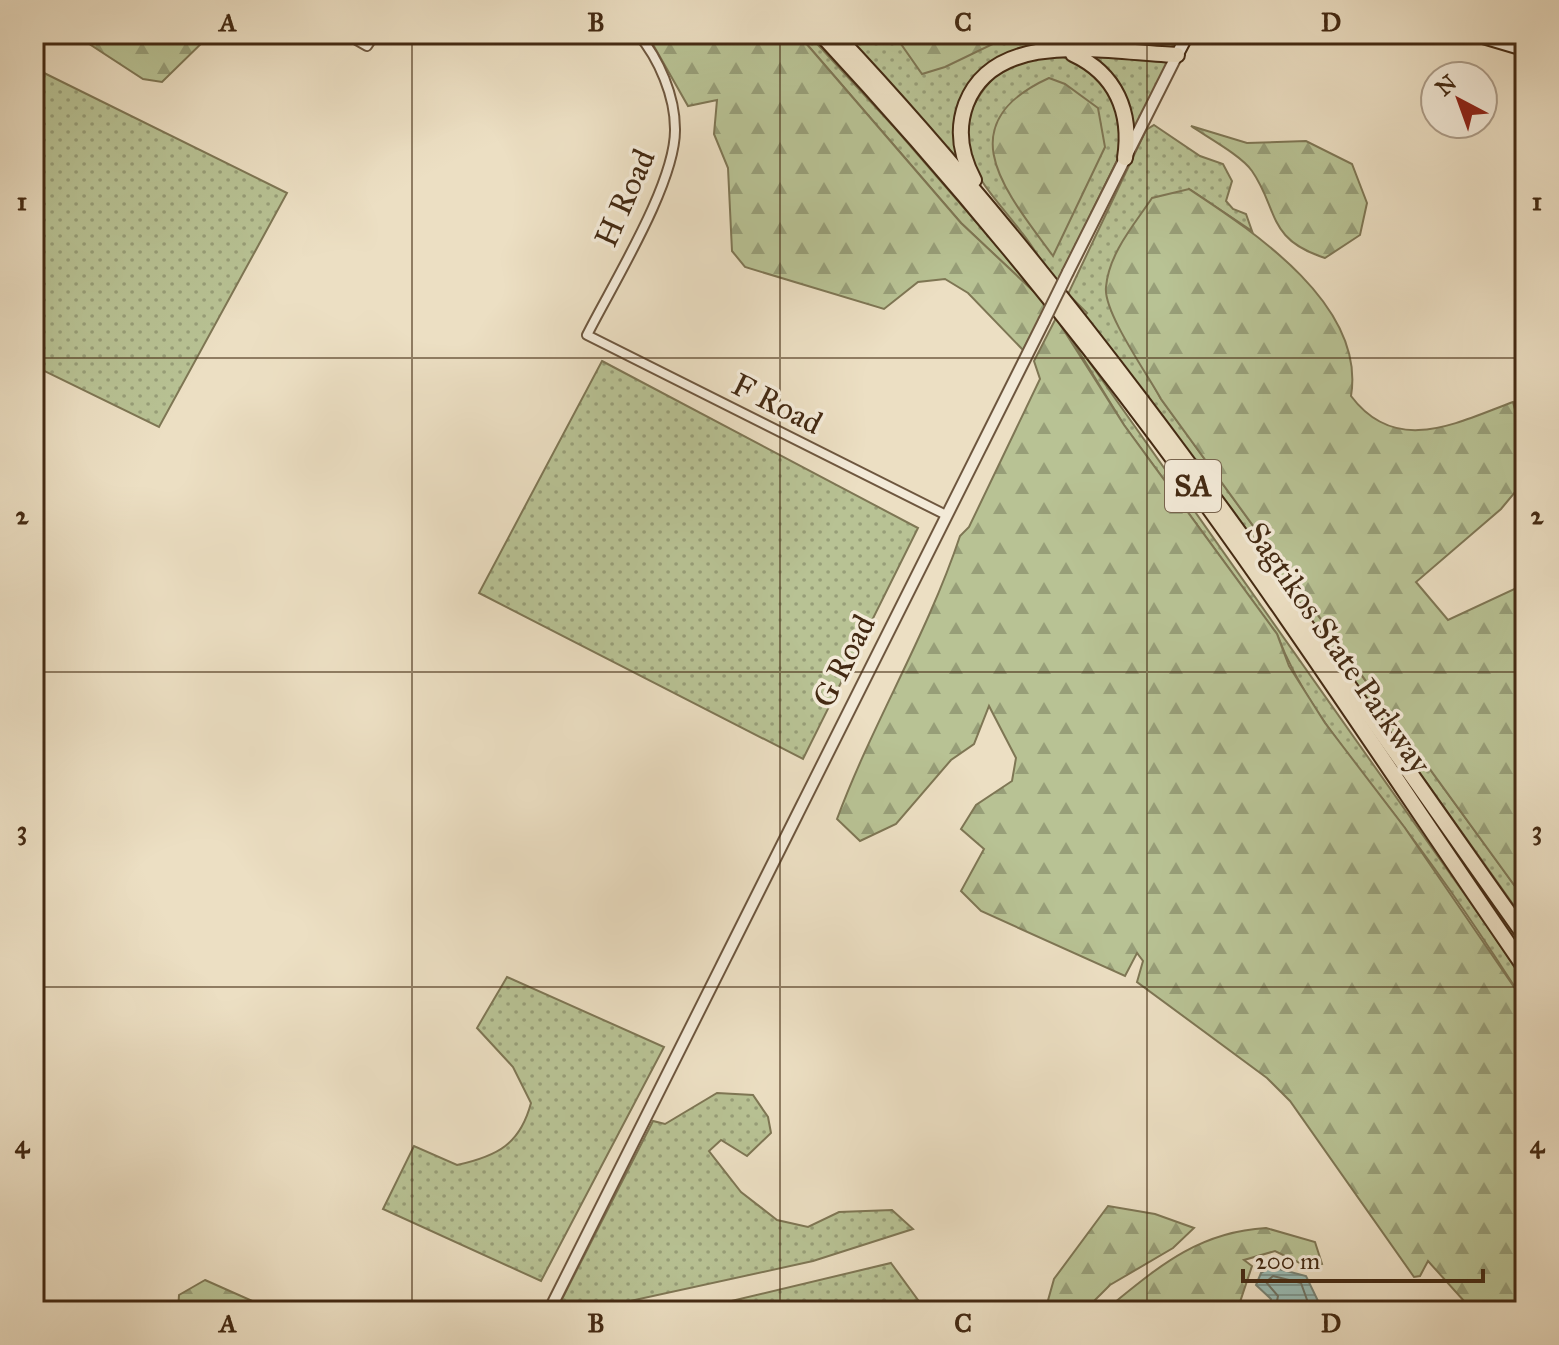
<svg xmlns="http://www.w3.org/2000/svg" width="1559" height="1345" font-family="'IM FELL Great Primer',serif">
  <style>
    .grass { fill: url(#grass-dots); stroke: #7e7654; stroke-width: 2 }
    .forest { fill: url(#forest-firs); stroke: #7e7654; stroke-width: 2 }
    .water { fill: url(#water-rules); stroke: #778274; stroke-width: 2 }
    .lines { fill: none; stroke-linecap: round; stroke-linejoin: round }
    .shore { stroke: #6e7364; stroke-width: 2 }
    .minor-casing { stroke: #6e573f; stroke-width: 12 }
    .tertiary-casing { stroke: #6e573f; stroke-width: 14 }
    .secondary-casing { stroke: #442a13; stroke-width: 15 }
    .motorway-casing { stroke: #442a13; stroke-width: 18 }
    .minor { stroke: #f3ead8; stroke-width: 8 }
    .tertiary { stroke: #f3ead8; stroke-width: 10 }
    .secondary { stroke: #f3ead8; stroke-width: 11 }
    .motorway { stroke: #ecdfc3; stroke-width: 14 }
    .tertiary-bridge-casing { stroke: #6e573f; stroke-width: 14; stroke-linecap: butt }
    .tertiary-bridge { stroke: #f3ead8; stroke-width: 10 }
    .grid { fill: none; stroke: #442a13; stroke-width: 2; stroke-opacity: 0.55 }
    .labels { text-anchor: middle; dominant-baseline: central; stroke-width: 7; stroke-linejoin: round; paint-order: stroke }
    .shield { fill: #f3ead8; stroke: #78644e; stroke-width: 2 }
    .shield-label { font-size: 30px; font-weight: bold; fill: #442a13 }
    .street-label { font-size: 32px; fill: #442a13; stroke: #f3ead8 }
    .neatline { fill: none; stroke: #442a13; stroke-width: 3 }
    .grid-label { font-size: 26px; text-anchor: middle; font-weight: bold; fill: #442a13 }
  </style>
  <defs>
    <pattern id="grass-dots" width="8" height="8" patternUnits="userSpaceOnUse" patternTransform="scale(2)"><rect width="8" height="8" fill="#b8c294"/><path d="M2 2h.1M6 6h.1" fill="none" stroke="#979e78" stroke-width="1.8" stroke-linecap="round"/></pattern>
    <pattern id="forest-firs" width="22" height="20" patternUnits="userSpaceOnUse" patternTransform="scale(2)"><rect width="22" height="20" fill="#b8c294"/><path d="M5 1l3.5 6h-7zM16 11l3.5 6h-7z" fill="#979e78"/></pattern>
    <pattern id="water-rules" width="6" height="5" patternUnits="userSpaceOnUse" patternTransform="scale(2)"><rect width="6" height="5" fill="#99bcb5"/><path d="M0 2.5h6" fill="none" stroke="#7e9992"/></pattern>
  </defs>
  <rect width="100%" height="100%" fill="#ecdfc3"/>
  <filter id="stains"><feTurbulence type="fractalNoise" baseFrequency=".0025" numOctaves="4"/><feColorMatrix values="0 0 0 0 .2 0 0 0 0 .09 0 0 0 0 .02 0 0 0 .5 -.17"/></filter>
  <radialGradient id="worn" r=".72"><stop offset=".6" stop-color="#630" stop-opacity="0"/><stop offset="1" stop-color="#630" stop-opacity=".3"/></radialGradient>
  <g class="grass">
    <path d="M 798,34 L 808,34 L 894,127 L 1047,304 L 961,223 Z"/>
    <path d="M 842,34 L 1181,34 L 1170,49 L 1024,49 L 973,83 L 959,162 Z"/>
    <path d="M 1090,56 L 1170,60 L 1133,132 Z"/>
    <path d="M 1063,57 L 1095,72 L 1113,93 L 1125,144 L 1057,283 C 1044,267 1035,249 1022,233 C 990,190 942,151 980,95 C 1002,61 1025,58 1063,57 Z"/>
    <path d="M 34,68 L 287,193 L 159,427 L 34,366 Z"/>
    <path d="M 1154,125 L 1200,156 L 1223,164 L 1232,181 L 1226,201 L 1233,209 L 1246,214 L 1252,231 L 1189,189 L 1111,310 L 1161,399 L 1525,900 L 1525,921 L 1232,509 L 1084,316 L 1087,313 L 1068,294 L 1146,130 Z"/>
    <path d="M 1057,316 L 1487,926 L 1525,983 L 1525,1003 C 1487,943 1447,884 1404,827 C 1358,765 1304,707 1277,634 L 1124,425 Z"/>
    <path d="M 602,361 L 918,528 L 803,759 L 479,593 Z"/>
    <path d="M 507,977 L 664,1047 L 541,1281 L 383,1209 L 414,1146 L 457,1165 C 498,1156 520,1144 531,1103 L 513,1067 L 477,1028 Z"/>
    <path d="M 717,1093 L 753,1095 L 768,1117 L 771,1133 L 747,1156 L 721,1140 L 709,1151 L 741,1192 L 777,1220 L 808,1227 L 839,1212 L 892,1210 L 913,1229 L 813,1261 L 589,1310 L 560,1303 L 653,1121 L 665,1124 Z"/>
    <path d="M 891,1263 L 926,1311 L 689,1311 Z"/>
  </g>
  <g class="forest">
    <path d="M 74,34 L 211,34 L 162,82 L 143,79 Z"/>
    <path d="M 647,34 L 798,34 L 961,223 L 1047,304 L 1023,350 L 968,293 L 945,279 L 918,282 L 884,309 L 745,267 L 732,251 L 728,168 L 714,134 L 717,100 L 688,106 Z"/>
    <path d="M 894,34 L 1067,34 L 1003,39 L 945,67 L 922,74 Z"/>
    <path d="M 1049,78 L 1065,84 L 1098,108 L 1105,147 L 1053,256 C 1007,193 946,125 1049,78 Z"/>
    <path d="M 1191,126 L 1247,143 L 1306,141 L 1352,164 L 1367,203 L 1360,235 L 1325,258 C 1266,239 1279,210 1252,171 C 1242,156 1207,137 1191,126 Z"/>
    <path d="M 1189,189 C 1254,232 1366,305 1351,396 C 1396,456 1456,423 1513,402 L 1522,436 L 1521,485 L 1501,509 L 1416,582 L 1448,620 L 1525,584 L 1525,900 L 1161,399 C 1148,375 1103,312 1106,287 C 1109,253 1134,225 1152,198 Z"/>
    <path d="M 1056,318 L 1124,425 L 1277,634 L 1289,666 L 1325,723 L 1405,828 L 1525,1003 L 1525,1311 L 1473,1311 L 1428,1261 L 1420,1276 L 1414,1277 L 1290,1101 L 1267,1078 L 1137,982 L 1143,961 L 1137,953 L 1125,976 L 981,911 L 961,891 L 984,849 L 961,829 L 976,805 L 1012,781 L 1016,758 L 989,706 L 974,744 L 951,760 L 896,824 L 860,841 L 837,819 C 873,722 927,635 960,536 L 969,527 L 1040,379 L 1034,361 Z"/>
    <path d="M 1108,1206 L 1155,1214 L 1194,1228 L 1173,1248 L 1110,1285 L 1084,1311 L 1045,1311 L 1054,1279 Z"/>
    <path d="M 1266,1228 L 1315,1242 L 1322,1264 L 1306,1266 L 1275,1251 L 1244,1260 L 1252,1266 L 1237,1311 L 1104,1311 C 1156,1269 1196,1232 1266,1228 Z"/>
    <path d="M 205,1280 L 275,1311 L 178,1311 L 179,1295 Z"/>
  </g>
  <path class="water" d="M 1271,1267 L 1306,1276 L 1320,1305 L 1318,1311 L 1255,1311 L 1269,1306 L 1271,1299 L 1256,1285 L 1261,1273 Z"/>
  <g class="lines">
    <path class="shore" d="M 1275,1311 L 1278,1296 L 1266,1282 L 1273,1276 L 1301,1283 L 1311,1311"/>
    <g class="minor-casing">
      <g id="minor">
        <path d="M 346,34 L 367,46 L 375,34"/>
        <path d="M 638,34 C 659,59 675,96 675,129 C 676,183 612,285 587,335 L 946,515"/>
      </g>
    </g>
    <g class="tertiary-casing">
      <g id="tertiary">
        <path d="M 1068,272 L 1177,55"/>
        <path d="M 549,1311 L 1044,321"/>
      </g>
    </g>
    <g class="secondary-casing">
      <g id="secondary">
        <path d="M 1471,34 L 1525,50"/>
        <path d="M 1177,55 L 1188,34"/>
      </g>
    </g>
    <g class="motorway-casing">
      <g id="motorway">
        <path d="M 821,34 C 940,162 1052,297 1157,437 C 1286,610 1403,791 1525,968"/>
        <path d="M 835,34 C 1096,311 1306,628 1525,936"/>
        <path d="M 1073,54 C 1116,74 1132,112 1125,158"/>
        <path d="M 974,180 C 961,156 956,131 966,104 C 996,26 1111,53 1177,55"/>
      </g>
    </g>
    <use href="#minor" class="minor"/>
    <use href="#tertiary" class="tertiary"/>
    <use href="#secondary" class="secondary"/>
    <use href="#motorway" class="motorway"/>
    <g class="tertiary-bridge-casing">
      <path id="tertiary-bridge" d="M 1044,321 L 1068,272"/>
    </g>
    <use href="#tertiary-bridge" class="tertiary-bridge"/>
  </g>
  <path class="grid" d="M 412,34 L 412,1311M 780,34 L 780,1311M 1147,34 L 1147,1311M 34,358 L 1525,358M 34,672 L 1525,672M 34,987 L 1525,987"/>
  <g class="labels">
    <rect class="shield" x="1165" y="460" width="56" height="52" rx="6"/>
    <g class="shield-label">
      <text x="1193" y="486">SA</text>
    </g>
    <g class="street-label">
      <text transform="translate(625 198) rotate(-66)">H Road</text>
      <text transform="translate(777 404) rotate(27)">F Road</text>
      <text transform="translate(1338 648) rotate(55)">Sagtikos State Parkway</text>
      <text transform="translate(844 661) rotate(-63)">G Road</text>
    </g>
  </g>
  <rect width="1559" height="1345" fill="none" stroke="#ecdfc3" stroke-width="88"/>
  <g transform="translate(1459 100) rotate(319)"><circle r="38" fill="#f3ead8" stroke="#ad9d89" stroke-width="2"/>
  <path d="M0-6L14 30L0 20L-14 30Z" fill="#8f2418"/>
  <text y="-12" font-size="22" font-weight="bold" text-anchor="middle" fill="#442a13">N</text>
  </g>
  <path d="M1243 1269v12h240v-12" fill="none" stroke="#442a13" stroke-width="4"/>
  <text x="1255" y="1269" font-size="24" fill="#442a13" stroke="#f3ead8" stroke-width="6" paint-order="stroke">200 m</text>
  <rect x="44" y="44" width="1471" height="1257" class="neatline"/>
  <g class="grid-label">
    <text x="228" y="31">A</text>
    <text x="596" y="31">B</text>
    <text x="963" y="31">C</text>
    <text x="1331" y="31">D</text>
    <text x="22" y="210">1</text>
    <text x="1537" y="210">1</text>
    <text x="22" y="524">2</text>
    <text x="1537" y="524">2</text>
    <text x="22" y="839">3</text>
    <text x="1537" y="839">3</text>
    <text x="22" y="1153">4</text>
    <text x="1537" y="1153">4</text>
    <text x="228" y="1332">A</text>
    <text x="596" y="1332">B</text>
    <text x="963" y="1332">C</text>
    <text x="1331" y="1332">D</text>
  </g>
  <rect width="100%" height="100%" filter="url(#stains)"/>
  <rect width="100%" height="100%" fill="url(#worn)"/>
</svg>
